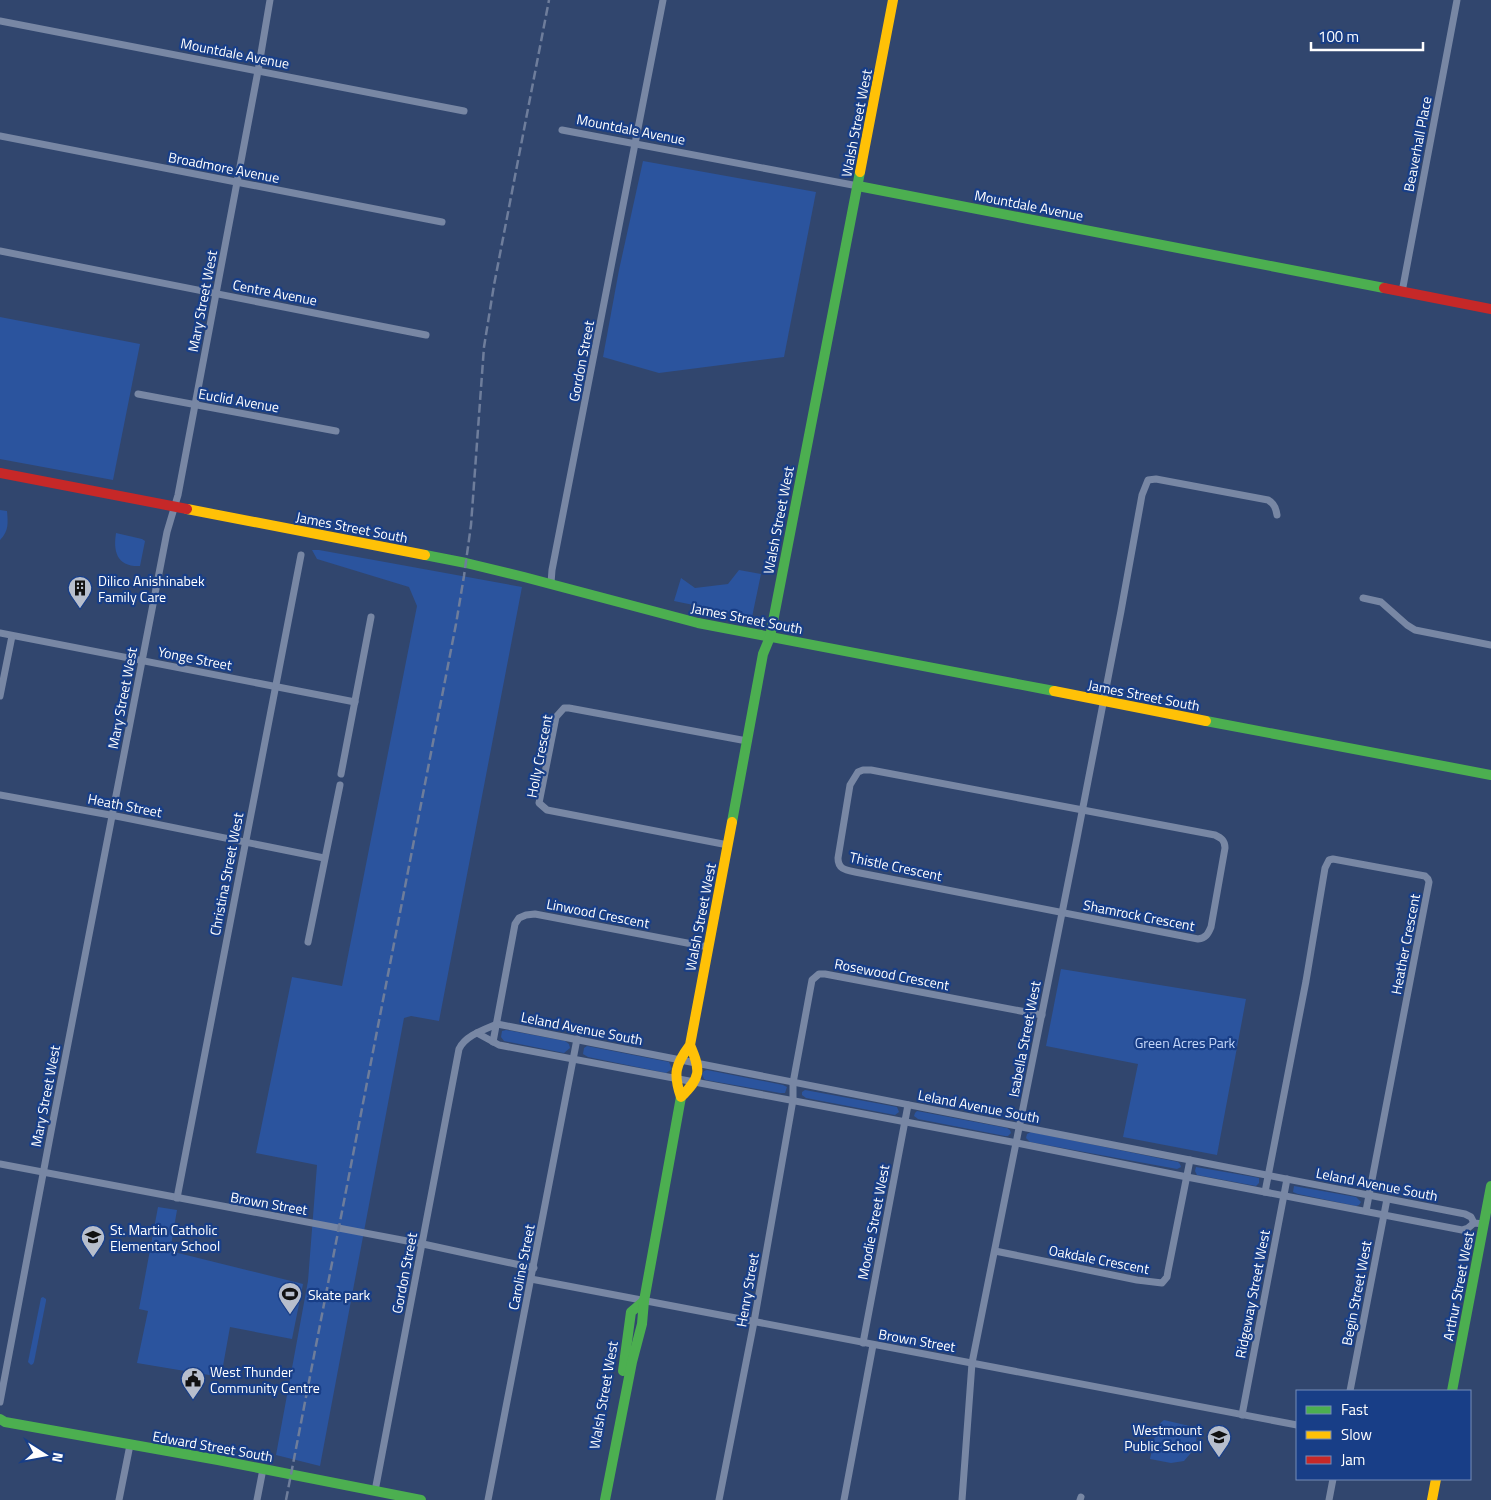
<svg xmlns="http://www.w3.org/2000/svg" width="1491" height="1500" font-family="'Titillium Web',sans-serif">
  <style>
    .green { fill: #2b549e }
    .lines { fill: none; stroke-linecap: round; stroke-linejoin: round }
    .street { stroke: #7887a4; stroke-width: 7 }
    .fast { stroke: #4caf50; stroke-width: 10 }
    .slow { stroke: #ffc107; stroke-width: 10 }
    .jam { stroke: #c62828; stroke-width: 10 }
    .rail { stroke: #6e7d9b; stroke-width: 2.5; stroke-dasharray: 9 4; stroke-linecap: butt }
    .labels { text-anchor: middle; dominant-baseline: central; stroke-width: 4.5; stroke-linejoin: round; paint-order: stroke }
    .street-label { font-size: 14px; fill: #fff; stroke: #183e87 }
    .poi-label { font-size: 14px; fill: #fff; stroke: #183e87; text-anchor: start }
    .park-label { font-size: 14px; fill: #c4d7fa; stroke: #183e87 }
  </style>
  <rect width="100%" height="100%" fill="#31466e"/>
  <g class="green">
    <path d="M 643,161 L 816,192 L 784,357 L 659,373 L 603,357 L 619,270 Z"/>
    <path d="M 0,317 L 140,344 L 113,480 L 0,459 Z"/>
    <path d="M 0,510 L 7,511 C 8,523 9,531 0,540 Z"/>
    <path d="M 116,533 L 142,539 L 145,541 L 140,566 C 117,567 113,552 116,533 Z"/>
    <path d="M 312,550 L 319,550 L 522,587 L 439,1021 L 411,1016 L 404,1018 L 320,1466 L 276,1455 L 308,1281 L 317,1165 L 256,1153 L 292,977 L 342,986 L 417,606 L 409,587 L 317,559 Z"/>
    <path d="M 739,570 L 761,574 L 752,617 L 674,601 L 681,578 L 695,588 L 728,584 Z"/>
    <path d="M 1061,969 L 1246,999 L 1217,1155 L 1123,1137 L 1138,1064 L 1046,1046 Z"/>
    <path d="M 506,1030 L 565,1041 L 569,1044 L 570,1048 L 564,1053 L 504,1041 L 501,1037 L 502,1031 Z"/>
    <path d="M 587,1046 L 669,1062 L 672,1069 L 666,1073 L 588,1057 L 583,1054 L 584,1048 Z"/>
    <path d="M 707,1070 L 783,1085 L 787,1087 L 785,1093 L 780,1093 L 706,1080 L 704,1079 L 702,1074 L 704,1071 Z"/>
    <path d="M 805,1090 L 897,1107 L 899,1112 L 895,1115 L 806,1098 L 802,1095 L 802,1092 Z"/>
    <path d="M 917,1111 L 1007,1128 L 1010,1130 L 1011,1133 L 1008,1136 L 1005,1136 L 918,1119 L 914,1116 L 915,1113 Z"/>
    <path d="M 1031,1132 L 1178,1162 L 1180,1164 L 1181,1167 L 1177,1169 L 1030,1142 L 1026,1138 L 1027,1134 Z"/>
    <path d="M 1196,1167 L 1254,1177 L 1259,1178 L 1259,1183 L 1256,1186 L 1197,1175 L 1195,1171 Z"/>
    <path d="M 1294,1186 L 1356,1197 L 1361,1202 L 1359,1205 L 1356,1206 L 1298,1194 L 1293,1192 Z"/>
    <path d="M 158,1207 L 177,1210 L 170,1251 L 303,1284 L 292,1339 L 230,1327 L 221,1377 L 137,1363 L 148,1311 L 139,1309 Z"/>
    <path d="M 43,1297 L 46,1299 L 46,1301 L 34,1362 L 33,1364 L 31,1365 L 28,1362 L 41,1298 Z"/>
    <path d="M 1164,1420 L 1198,1428 L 1195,1448 L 1184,1461 L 1171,1463 L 1150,1459 L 1157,1426 Z"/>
  </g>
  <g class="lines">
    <g class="street">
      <path d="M 0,21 L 464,111"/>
      <path d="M 562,130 L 858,186"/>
      <path d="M 0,136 L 442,222"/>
      <path d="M 0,251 L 426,335"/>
      <path d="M 1402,292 L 1457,0"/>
      <path d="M 138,394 L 336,431"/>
      <path d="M 551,583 L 552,570 L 663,0"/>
      <path d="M 1363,598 L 1381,602 L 1407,625 L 1415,630 L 1491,645"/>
      <path d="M 0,633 L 355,702"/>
      <path d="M 0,696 L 12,636"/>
      <path d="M 863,770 L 871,770 L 1215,835 C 1221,838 1225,840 1225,848 L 1211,927 C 1208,934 1206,938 1198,939 L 855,872 C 845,870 838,869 838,858 L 850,785 L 858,772 Z"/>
      <path d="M 341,774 L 371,617"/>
      <path d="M 0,795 L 121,817 L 324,858"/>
      <path d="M 728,845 L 547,810 L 539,803 L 556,717 L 564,708 L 569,708 L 747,741"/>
      <path d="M 308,942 L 340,785"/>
      <path d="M 477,1033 L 499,1045 L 1017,1143 L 1187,1177 L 1462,1230 L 1468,1228 L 1474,1223"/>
      <path d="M 493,1042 L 515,924 L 519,918 L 526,915 L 535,914 L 708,947"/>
      <path d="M 0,1164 L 423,1244 L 534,1268"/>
      <path d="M 1265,1192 L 1306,981 L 1325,868 L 1329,860 L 1333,859 L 1425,876 L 1428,879 L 1429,882 L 1366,1211"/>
      <path d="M 177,1198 L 301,555"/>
      <path d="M 995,1251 L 1137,1280 L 1162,1283 L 1167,1277 L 1168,1271 L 1190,1160"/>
      <path d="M 531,1279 L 1297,1425"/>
      <path d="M 863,1343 L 908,1105"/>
      <path d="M 1350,1391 L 1387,1199"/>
      <path d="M 0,1402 L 53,1121 L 167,532 L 178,495 L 258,71 L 270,0"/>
      <path d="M 1242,1415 L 1287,1179"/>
      <path d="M 375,1491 L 459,1049 C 465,1036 483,1030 497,1024 L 1465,1214 L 1471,1217 L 1474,1223 L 1484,1224"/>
      <path d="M 119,1500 L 130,1445"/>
      <path d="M 257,1500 L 263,1469"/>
      <path d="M 488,1500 L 577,1039"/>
      <path d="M 719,1500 L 754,1322 L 793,1100 L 793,1083 L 812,980 L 819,974 L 825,974 L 1042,1015"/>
      <path d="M 844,1500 L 873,1345"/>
      <path d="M 962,1500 L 972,1363 L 1076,843 L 1121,611 L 1142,495 L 1148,480 L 1156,479 L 1268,500 C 1274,503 1276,508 1277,515"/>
      <path d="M 1080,1500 L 1081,1497"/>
      <path d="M 1329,1500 L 1333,1479"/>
    </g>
    <g class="fast">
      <path d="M 858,186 L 1384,288"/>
      <path d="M 425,555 L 466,563 L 524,577 L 698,623 L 1054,691"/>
      <path d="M 1206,721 L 1491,775"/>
      <path d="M 732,822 L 763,654 L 770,637 L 860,172"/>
      <path d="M 623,1371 L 631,1312 L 644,1301"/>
      <path d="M 1452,1391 L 1491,1186"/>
      <path d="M 0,1419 L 5,1422 L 218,1460 L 421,1500"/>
      <path d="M 605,1500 L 632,1362 L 642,1324 L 644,1301 L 681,1097"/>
    </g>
    <g class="slow">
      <path d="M 860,172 L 893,0"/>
      <path d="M 187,509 L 425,555"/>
      <path d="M 1054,691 L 1206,721"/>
      <path d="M 690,1045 C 701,1071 701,1077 681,1097 C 673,1074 675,1065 690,1045 L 732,822"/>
      <path d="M 1432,1500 L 1436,1479"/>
    </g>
    <g class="jam">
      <path d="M 1384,288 L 1491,309"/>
      <path d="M 0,473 L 187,509"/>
    </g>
    <path class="rail" d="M 286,1500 L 456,624 L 464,576 L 471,525 L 484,347 L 494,285 L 549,0"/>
  </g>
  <defs>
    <g id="building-pin" transform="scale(1.25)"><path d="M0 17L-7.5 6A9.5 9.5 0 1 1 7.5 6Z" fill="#b7becc" stroke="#183e87"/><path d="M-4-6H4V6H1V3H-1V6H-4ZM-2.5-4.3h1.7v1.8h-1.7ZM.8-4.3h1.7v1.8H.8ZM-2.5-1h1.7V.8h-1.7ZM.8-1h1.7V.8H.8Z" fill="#111"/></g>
    <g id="school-pin" transform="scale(1.25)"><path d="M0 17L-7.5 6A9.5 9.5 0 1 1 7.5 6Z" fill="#b7becc" stroke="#183e87"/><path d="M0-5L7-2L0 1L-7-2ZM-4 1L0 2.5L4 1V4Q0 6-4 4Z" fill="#111"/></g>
    <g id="stadium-pin" transform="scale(1.25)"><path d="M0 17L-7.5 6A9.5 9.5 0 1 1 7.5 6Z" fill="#b7becc" stroke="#183e87"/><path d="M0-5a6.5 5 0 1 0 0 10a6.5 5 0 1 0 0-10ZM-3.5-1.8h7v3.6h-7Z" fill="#111"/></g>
    <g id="civic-pin" transform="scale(1.25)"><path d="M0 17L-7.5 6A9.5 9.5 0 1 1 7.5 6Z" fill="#b7becc" stroke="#183e87"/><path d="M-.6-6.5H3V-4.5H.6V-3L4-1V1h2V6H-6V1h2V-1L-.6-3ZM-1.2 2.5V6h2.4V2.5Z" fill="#111"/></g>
  </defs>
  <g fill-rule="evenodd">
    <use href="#building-pin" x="80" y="588"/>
    <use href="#school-pin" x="93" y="1237"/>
    <use href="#stadium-pin" x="290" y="1294"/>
    <use href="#civic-pin" x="193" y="1379"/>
    <use href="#school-pin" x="1219" y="1437"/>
  </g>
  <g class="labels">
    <g class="street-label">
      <text transform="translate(235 53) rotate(11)">Mountdale Avenue</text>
      <text transform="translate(856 123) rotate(-79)">Walsh Street West</text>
      <text transform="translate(631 129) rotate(11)">Mountdale Avenue</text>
      <text transform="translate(1417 144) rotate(-79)">Beaverhall Place</text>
      <text transform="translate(224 167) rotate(11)">Broadmore Avenue</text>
      <text transform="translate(1029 205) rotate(11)">Mountdale Avenue</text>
      <text transform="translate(275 292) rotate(11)">Centre Avenue</text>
      <text transform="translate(202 301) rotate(-79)">Mary Street West</text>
      <text transform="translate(581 361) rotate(-79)">Gordon Street</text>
      <text transform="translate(239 400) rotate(10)">Euclid Avenue</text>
      <text transform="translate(778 520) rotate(-79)">Walsh Street West</text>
      <text transform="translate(352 527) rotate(11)">James Street South</text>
      <text transform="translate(747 618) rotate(11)">James Street South</text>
      <text transform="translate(195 658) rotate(11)">Yonge Street</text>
      <text transform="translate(1144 695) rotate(11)">James Street South</text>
      <text transform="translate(122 698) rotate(-79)">Mary Street West</text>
      <text transform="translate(539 756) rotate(-79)">Holly Crescent</text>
      <text transform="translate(125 805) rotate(11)">Heath Street</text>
      <text transform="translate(896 866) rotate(12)">Thistle Crescent</text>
      <text transform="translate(226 874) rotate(-79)">Christina Street West</text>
      <text transform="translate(598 913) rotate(11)">Linwood Crescent</text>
      <text transform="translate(1139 915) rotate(11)">Shamrock Crescent</text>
      <text transform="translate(700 917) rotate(-79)">Walsh Street West</text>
      <text transform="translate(1405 944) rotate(-79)">Heather Crescent</text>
      <text transform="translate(892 974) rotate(11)">Rosewood Crescent</text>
      <text transform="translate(582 1028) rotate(11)">Leland Avenue South</text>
      <text transform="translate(1024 1039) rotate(-79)">Isabella Street West</text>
      <text transform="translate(45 1096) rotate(-79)">Mary Street West</text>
      <text transform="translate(979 1106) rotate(11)">Leland Avenue South</text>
      <text transform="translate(1377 1184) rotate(11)">Leland Avenue South</text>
      <text transform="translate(269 1203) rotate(10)">Brown Street</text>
      <text transform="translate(873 1222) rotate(-79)">Moodie Street West</text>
      <text transform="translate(1099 1259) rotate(11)">Oakdale Crescent</text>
      <text transform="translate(521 1267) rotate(-79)">Caroline Street</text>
      <text transform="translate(404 1273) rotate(-79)">Gordon Street</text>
      <text transform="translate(1458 1286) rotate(-79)">Arthur Street West</text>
      <text transform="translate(747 1290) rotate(-80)">Henry Street</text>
      <text transform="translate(1356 1293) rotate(-79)">Begin Street West</text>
      <text transform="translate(1252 1294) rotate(-79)">Ridgeway Street West</text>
      <text transform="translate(917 1340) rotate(10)">Brown Street</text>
      <text transform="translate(603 1395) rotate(-80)">Walsh Street West</text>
      <text transform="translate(213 1446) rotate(10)">Edward Street South</text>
    </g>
    <g class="poi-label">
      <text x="98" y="580">Dilico Anishinabek<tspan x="98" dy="16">Family Care</tspan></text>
      <text x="110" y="1229">St. Martin Catholic<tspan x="110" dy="16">Elementary School</tspan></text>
      <text x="308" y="1294">Skate park</text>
      <text x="210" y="1371">West Thunder<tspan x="210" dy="16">Community Centre</tspan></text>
      <text x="1202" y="1429" text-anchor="end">Westmount<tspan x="1202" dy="16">Public School</tspan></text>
    </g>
    <g class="park-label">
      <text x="1185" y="1042">Green Acres Park</text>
    </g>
  </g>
  <rect x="1296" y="1390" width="175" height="90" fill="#183e87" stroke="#748bb7"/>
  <rect x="1306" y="1406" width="25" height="8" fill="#4caf50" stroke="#748bb7"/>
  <text x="1341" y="1415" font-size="15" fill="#ffffff">Fast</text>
  <rect x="1306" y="1431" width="25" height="8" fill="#ffc107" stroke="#748bb7"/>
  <text x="1341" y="1440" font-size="15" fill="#ffffff">Slow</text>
  <rect x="1306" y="1456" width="25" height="8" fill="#c62828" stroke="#748bb7"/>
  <text x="1341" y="1465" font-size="15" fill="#ffffff">Jam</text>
  <g transform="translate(45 1455) rotate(101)" stroke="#183e87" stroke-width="4" paint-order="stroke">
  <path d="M0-4L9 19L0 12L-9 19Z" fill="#ffffff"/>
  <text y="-8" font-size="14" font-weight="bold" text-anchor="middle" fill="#ffffff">N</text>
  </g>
  <path d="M1311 42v8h112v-8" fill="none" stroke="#ffffff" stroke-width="2.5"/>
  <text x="1318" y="42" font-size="15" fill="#ffffff" stroke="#183e87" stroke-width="4" paint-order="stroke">100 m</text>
</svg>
